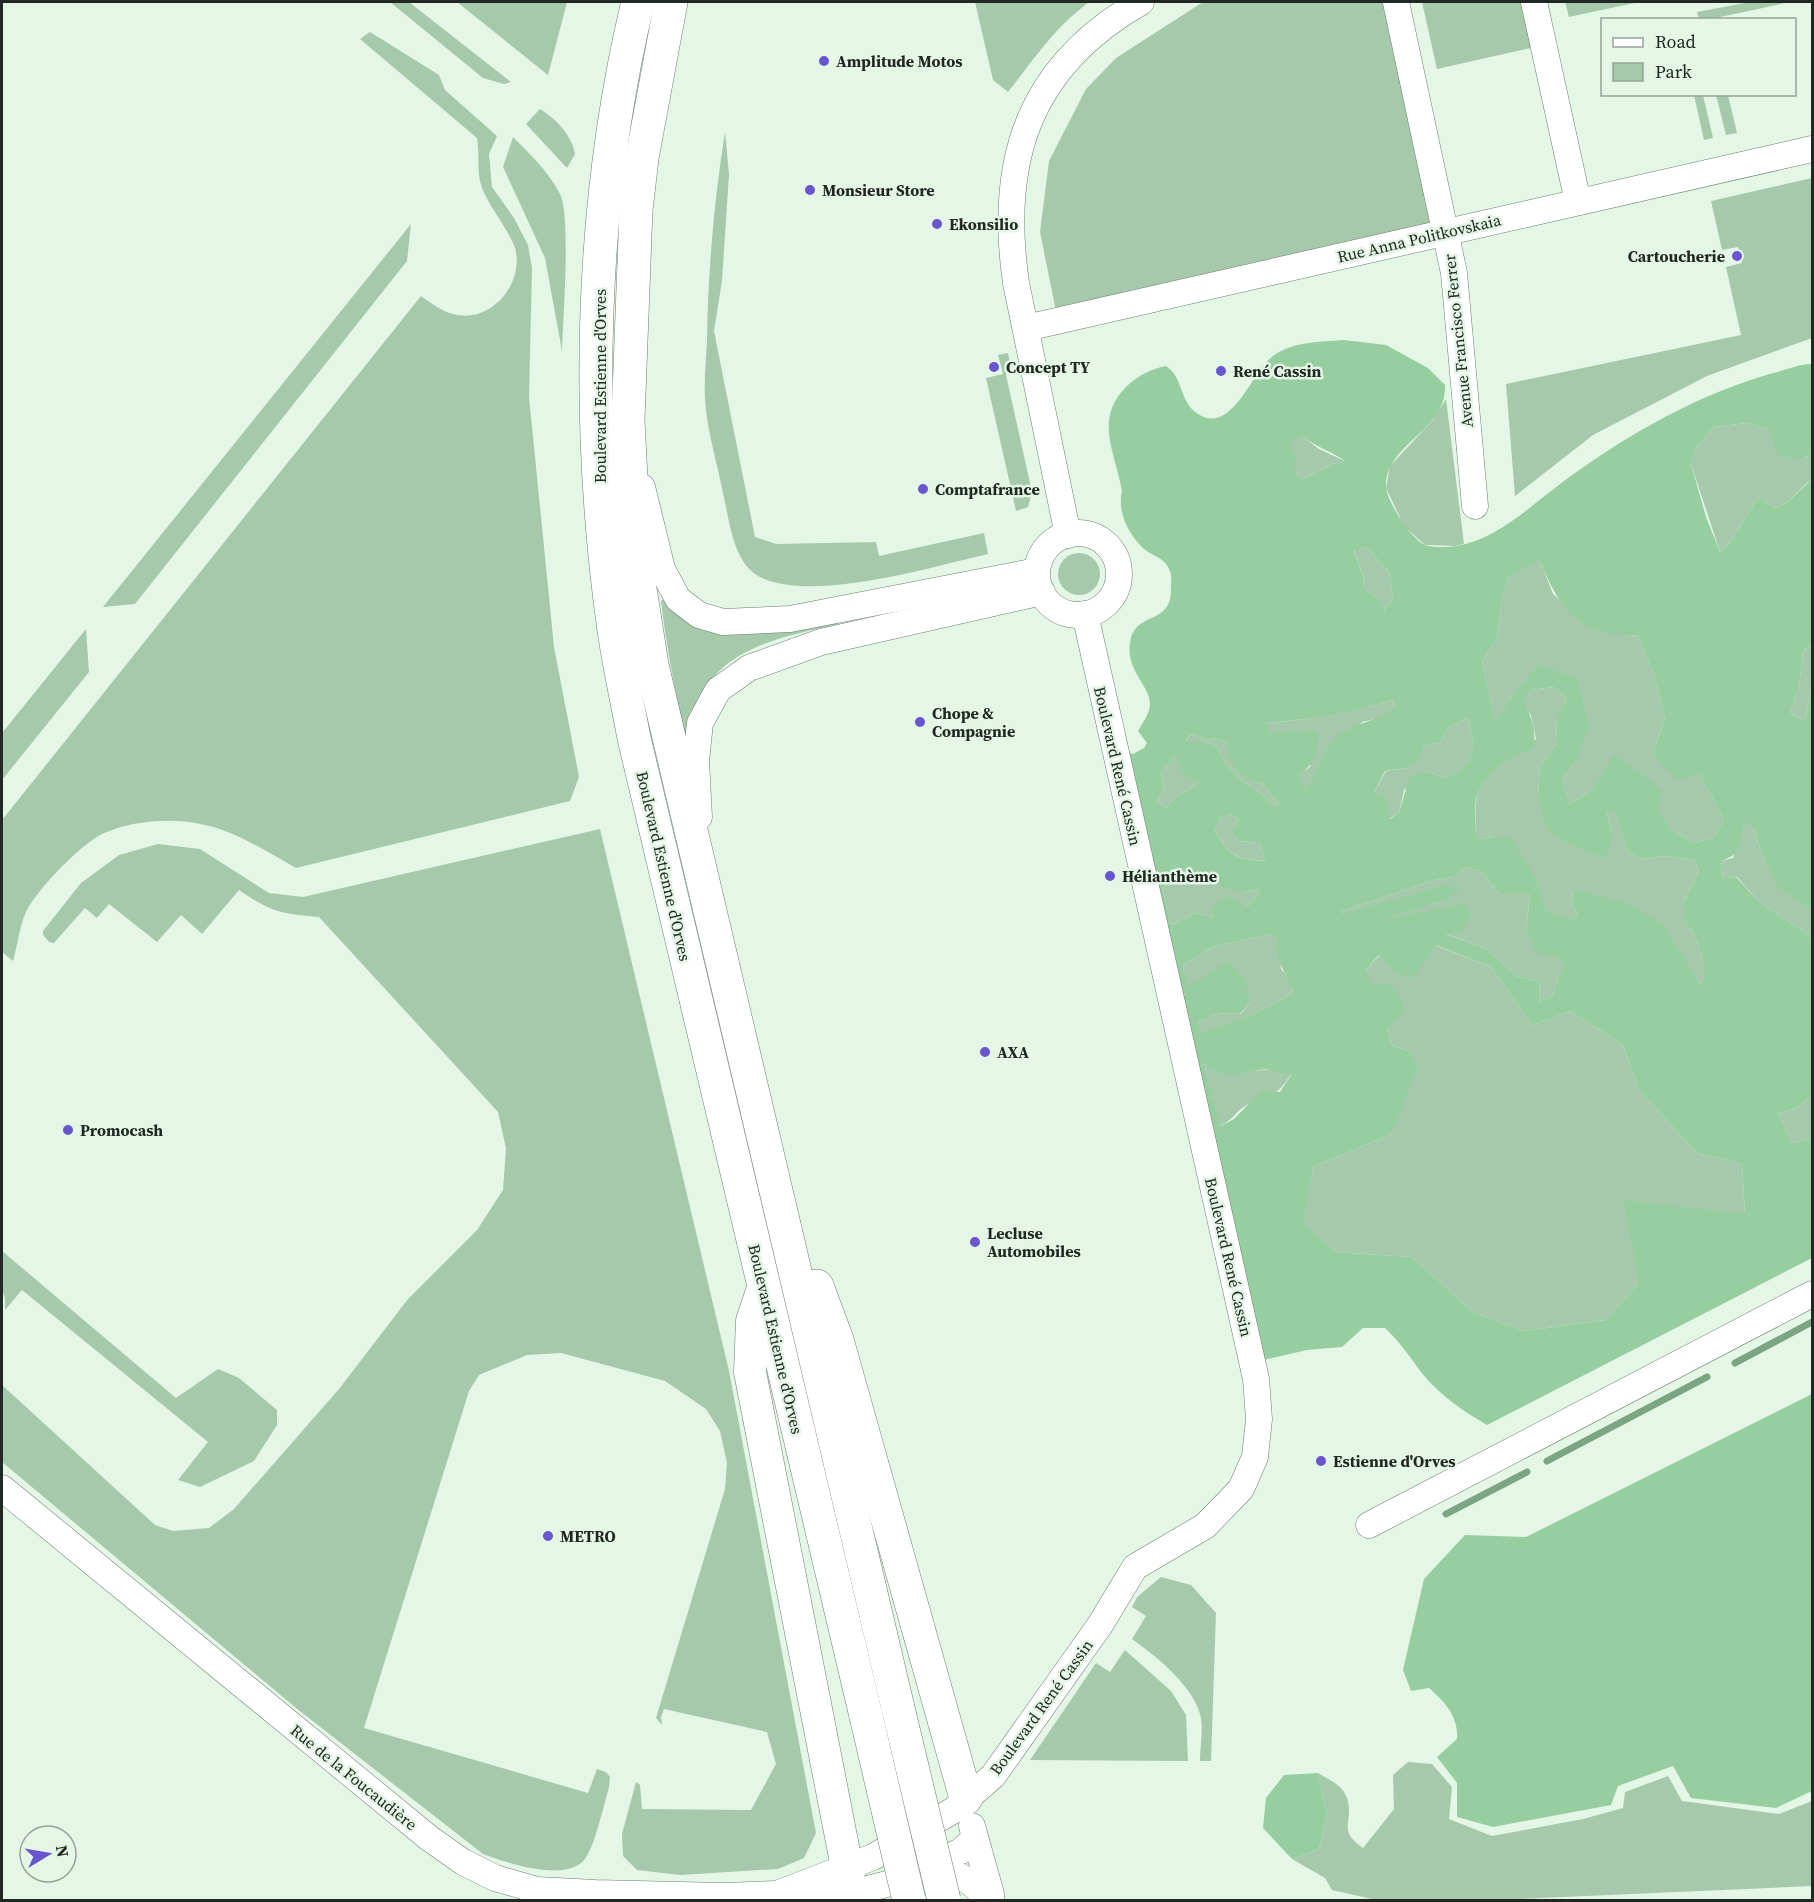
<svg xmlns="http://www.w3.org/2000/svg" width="1814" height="1902" font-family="'Source Serif 4',serif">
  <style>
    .green { fill: #a6c9ac }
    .forest { fill: #96cea0; fill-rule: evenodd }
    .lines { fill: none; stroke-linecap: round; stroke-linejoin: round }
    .stream { stroke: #7ca583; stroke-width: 7 }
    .minor-casing { stroke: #6d7e70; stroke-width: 27 }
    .tertiary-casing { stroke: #6d7e70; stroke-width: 33 }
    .primary-casing { stroke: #6d7e70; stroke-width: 34 }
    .minor { stroke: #fff; stroke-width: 26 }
    .tertiary { stroke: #fff; stroke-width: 32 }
    .primary { stroke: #fff; stroke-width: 33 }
    .primary-bridge-casing { stroke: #6d7e70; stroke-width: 34; stroke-linecap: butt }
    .primary-bridge { stroke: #fff; stroke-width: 33 }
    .poi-dot { fill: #6955ce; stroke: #e4f6e6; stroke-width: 2 }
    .labels { text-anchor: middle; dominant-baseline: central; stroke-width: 5; stroke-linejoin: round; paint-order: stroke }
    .poi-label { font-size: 16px; font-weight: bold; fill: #212722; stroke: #e4f6e6; text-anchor: start }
    .street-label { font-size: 16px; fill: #212722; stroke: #e4f6e6 }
  </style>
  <rect width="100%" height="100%" fill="#e4f6e6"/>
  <g class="green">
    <path d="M 390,2 L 409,2 L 511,82 L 504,84 L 483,78 Z"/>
    <path d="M 457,2 L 567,2 L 548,75 Z"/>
    <path d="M 975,2 L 1089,2 C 1055,27 1034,59 1008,92 L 993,80 Z"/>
    <path d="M 1203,2 L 1396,2 L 1445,233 L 1058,321 L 1040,232 L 1049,161 L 1086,89 L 1116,58 Z"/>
    <path d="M 1422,2 L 1521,2 L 1531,48 L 1437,69 Z"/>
    <path d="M 1565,2 L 1639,2 L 1569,17 Z"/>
    <path d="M 1750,2 L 1790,2 L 1711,19 L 1699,19 L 1697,12 Z"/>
    <path d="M 370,32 L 439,75 L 445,90 L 497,136 L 489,154 L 492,187 L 514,218 L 528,245 L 532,268 L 529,397 L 554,647 L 579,777 L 570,801 L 296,868 C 267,852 237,832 205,825 C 175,817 131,820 102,834 C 79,846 41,886 28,908 C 20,922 18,944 13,961 L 2,952 L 2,820 L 421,296 C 431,303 441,311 453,314 C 489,324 522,287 516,252 C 513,235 489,207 482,188 C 476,171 480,155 477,138 L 360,39 Z"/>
    <path d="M 1694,95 L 1703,95 L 1713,138 L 1704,140 Z"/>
    <path d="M 1716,95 L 1728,95 L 1737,133 L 1726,135 Z"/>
    <path d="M 540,109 C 557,120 571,134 575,154 L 567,168 L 526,124 Z"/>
    <path d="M 725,132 L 729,174 L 722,281 L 714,331 L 755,537 L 776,544 L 876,542 L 879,556 L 984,533 L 988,554 C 931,567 813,603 760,577 C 734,564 730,524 724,498 C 718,465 707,432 705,399 C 704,380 706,360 707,340 C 708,270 714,201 725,132 Z"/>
    <path d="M 513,137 C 530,154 549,172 560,194 C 571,215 563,321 562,351 L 545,258 L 503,167 Z"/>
    <path d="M 1812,178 L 1812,338 L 1707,376 L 1593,435 L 1515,496 L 1506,384 L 1741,335 L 1726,267 L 1742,263 L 1738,247 L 1722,250 L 1711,201 Z"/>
    <path d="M 411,224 L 407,261 L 135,604 L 103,607 Z"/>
    <path d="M 1008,353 L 1010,364 L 1006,375 L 1032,492 L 1028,507 L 1016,511 L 986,378 L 1003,374 L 998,355 Z"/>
    <path d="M 1446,399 L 1464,544 L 1456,546 L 1425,545 L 1404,526 L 1386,488 L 1390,466 L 1432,421 Z"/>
    <path d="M 1746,423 L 1769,429 L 1802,458 L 1812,455 L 1812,484 L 1808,482 L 1788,502 L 1775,508 L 1759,498 C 1744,515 1738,538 1720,552 L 1691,464 L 1697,446 L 1714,427 Z"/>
    <path d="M 1302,436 L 1319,449 L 1347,462 L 1332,464 L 1303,479 L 1294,472 L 1289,442 Z"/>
    <path d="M 1365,547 C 1375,554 1379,564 1389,571 L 1393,599 L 1383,611 L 1378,598 L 1364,588 L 1363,576 L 1354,549 Z"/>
    <circle cx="1079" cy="574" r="21"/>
    <path d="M 1539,558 L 1553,594 L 1596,630 L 1638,636 L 1654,675 L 1665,718 L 1653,754 L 1700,774 L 1724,820 L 1713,838 L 1695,843 L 1673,831 L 1657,810 L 1593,790 L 1570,804 L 1562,780 L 1576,761 L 1577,679 L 1513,694 L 1495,723 L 1482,661 L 1497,637 L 1501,606 L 1508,577 Z"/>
    <path d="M 666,596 L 722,632 L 764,633 L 837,619 L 839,624 C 768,640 703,651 687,735 L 684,733 C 675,689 666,645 661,601 Z"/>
    <path d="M 86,629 L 89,672 L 2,780 L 2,733 Z"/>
    <path d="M 1812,645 L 1812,686 L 1805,721 L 1790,713 L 1799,688 L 1803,651 Z"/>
    <path d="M 1554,687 L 1567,698 L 1557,718 L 1556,744 L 1540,767 L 1538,795 L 1612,832 L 1607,814 L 1613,807 L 1629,853 L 1643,859 L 1663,856 L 1695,860 L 1699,872 L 1684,902 L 1684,919 L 1696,939 L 1704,963 L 1704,981 L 1700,984 L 1684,959 L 1573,890 L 1572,904 L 1577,913 L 1573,922 L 1545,911 L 1536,877 L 1492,837 L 1483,839 L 1476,836 C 1476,824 1474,805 1478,793 C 1486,773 1518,751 1536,739 L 1531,715 L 1522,702 L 1530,690 Z"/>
    <path d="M 1393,700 L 1395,707 L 1383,717 L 1362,722 L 1307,790 L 1297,777 L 1311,766 L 1270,733 L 1265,723 C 1309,720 1351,713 1393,700 Z"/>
    <path d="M 1468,718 C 1476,749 1478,762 1447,778 L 1429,772 L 1404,790 L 1399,812 L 1389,819 L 1374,793 L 1386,771 L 1406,768 L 1423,746 L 1440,742 L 1449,727 Z"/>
    <path d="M 1197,734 L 1206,740 L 1214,738 L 1227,743 C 1231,765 1240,779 1263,784 L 1279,805 L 1273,808 L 1264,796 L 1240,779 L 1224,762 L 1218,748 L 1213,744 L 1186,742 L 1189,736 Z"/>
    <path d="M 1176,755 L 1197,783 C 1186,793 1174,796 1166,808 L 1156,802 L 1164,789 L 1161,772 Z"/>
    <path d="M 1231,814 L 1239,820 L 1231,832 L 1239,841 L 1260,843 L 1265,861 C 1238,859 1228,856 1215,830 L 1220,819 Z"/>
    <path d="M 1742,820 L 1755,829 L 1758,844 L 1778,887 L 1812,910 L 1812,937 L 1759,902 L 1737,877 L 1723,878 L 1721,861 L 1733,858 Z"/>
    <path d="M 600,829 L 729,1371 L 816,1833 L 804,1858 L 778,1869 L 680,1875 L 637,1870 L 623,1856 L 622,1834 L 636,1782 L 640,1785 L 642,1809 L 751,1810 L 776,1764 L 767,1732 L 664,1709 L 661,1717 L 662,1725 L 656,1718 L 725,1489 L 727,1463 L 720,1431 L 706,1409 L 665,1381 L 561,1353 L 527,1355 L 479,1375 L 469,1391 L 364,1728 L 588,1793 L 597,1769 L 606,1772 L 610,1777 L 609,1787 C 604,1804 595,1846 585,1859 C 567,1883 507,1863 483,1854 L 296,1708 L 2,1462 L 2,1385 L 155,1525 L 173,1531 L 209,1528 L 234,1509 L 339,1389 L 408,1299 L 477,1230 L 503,1190 L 506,1148 L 498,1112 L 319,917 C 281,914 271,912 239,890 L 202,934 L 181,915 L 157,942 L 109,904 L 97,918 L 85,908 L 54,943 L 49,942 L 43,935 L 43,931 L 81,883 L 119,855 L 158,844 L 200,849 L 269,893 L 303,897 Z"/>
    <path d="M 1465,867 L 1481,871 L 1499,893 L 1530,893 L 1526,930 L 1567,965 L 1559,975 L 1552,997 L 1539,1001 L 1540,982 L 1516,976 L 1487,949 L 1444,933 L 1368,922 L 1449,899 L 1343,914 L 1342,911 L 1434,880 L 1453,877 Z"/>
    <path d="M 1211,870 L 1243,892 L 1259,890 L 1258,895 L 1248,906 L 1238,902 L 1214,917 L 1196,913 L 1172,925 L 1162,887 L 1201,878 Z"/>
    <path d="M 1271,934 L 1278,938 L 1281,969 L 1289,978 L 1293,991 C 1284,1003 1219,1028 1202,1034 L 1198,1022 C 1212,1013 1224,1012 1241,1014 L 1250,1002 L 1187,987 L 1183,965 L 1212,947 Z"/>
    <path d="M 1435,945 L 1491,967 L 1532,1025 L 1570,1011 L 1623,1045 L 1639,1090 L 1697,1153 L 1742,1164 L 1745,1215 L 1640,1282 L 1606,1320 L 1525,1331 L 1474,1313 L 1412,1257 L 1335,1252 L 1302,1222 L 1313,1167 L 1391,1134 L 1409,1051 L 1391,1045 L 1388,1028 L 1365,971 L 1379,956 L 1375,947 Z"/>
    <path d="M 1204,1062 C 1228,1079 1236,1072 1263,1070 C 1272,1069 1282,1073 1291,1074 C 1273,1103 1269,1091 1245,1106 C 1235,1112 1235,1119 1219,1126 Z"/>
    <path d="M 1812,1095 L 1812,1139 L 1792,1143 L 1778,1113 L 1797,1108 Z"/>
    <path d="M 2,1251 L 176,1398 L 218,1369 L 239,1378 L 277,1410 L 277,1425 L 254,1461 L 200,1487 L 178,1480 L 208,1442 L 22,1290 L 5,1310 L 5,1298 L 2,1290 Z"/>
    <path d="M 1161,1577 L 1191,1585 L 1216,1613 L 1211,1761 L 1200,1761 C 1200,1747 1204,1727 1200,1714 C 1192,1685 1155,1655 1132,1639 L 1146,1616 L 1132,1607 L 1137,1597 Z"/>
    <path d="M 1125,1650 L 1171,1691 L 1186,1715 L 1188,1761 L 1030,1760 L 1096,1663 L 1110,1672 Z"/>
    <path d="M 1408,1762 L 1432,1764 L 1452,1787 L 1449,1819 L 1492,1836 L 1583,1819 L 1623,1808 L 1625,1792 L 1668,1776 L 1682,1801 L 1779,1814 L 1812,1801 L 1812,1886 L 1495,1900 L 1376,1900 L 1332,1890 L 1325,1878 L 1292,1859 L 1319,1849 L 1327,1814 L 1318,1773 C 1330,1780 1346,1787 1348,1802 C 1353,1823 1337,1830 1363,1848 L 1394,1809 L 1393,1775 Z"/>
  </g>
  <g class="forest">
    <path d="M 1344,340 L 1386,345 L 1428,368 L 1445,385 C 1447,431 1386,443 1386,486 C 1386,500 1411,539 1425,545 C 1432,548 1450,547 1457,546 C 1501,538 1533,503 1568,478 C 1630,433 1699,394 1773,373 C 1786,370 1799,364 1812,364 L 1812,455 L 1802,458 L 1778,456 L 1769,429 L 1746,423 L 1714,427 L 1697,446 L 1691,464 L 1706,517 L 1720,552 C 1738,538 1744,515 1759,498 L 1775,508 L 1788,502 L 1809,482 L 1812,484 L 1812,645 L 1803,651 L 1799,688 L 1790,713 L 1805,721 L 1812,686 L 1812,910 L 1778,888 L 1758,844 L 1755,829 L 1743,821 C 1740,842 1745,853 1721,861 L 1723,878 L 1736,877 L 1759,902 L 1812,937 L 1812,1095 L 1797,1108 L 1778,1113 L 1792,1143 L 1812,1139 L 1812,1258 L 1487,1425 C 1463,1411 1438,1394 1421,1372 C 1409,1356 1400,1342 1385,1328 L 1363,1328 L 1342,1347 L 1307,1350 L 1259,1361 L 1125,750 L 1133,754 L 1144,748 L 1147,743 L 1138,731 C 1142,724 1147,717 1149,710 C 1156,688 1122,672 1131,638 C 1139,611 1171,625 1171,589 C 1171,583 1172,576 1170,571 C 1165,557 1153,557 1143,548 C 1128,534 1117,511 1122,491 C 1115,452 1094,419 1126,387 C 1137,376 1151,369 1166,366 C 1184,378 1179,402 1198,414 C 1232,436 1252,371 1273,356 C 1294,341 1320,342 1344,340 ZM 1302,436 C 1317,448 1332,451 1346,462 L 1332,464 L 1303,479 L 1294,472 L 1297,460 L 1289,443 ZM 1365,547 C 1375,554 1379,564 1389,571 L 1393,599 L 1384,610 L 1378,598 L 1364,588 L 1363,576 L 1354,550 ZM 1539,559 C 1551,587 1564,618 1596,630 C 1608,634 1625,634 1638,636 L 1654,675 L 1665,718 L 1653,754 L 1677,779 L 1700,774 L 1724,820 L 1713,838 L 1695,843 L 1673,831 L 1658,810 L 1661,791 L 1644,775 L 1614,755 L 1593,790 L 1570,804 L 1562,780 L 1576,761 L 1589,727 L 1577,678 L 1539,665 L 1513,694 L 1495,722 L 1482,661 L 1497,637 L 1501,606 L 1508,577 ZM 1554,687 L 1567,698 L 1557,717 L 1556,744 L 1540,767 L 1538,795 L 1547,830 L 1573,846 L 1607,858 L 1612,832 L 1607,814 L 1613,808 L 1629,853 L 1643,859 L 1663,856 L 1695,860 L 1699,872 L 1684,902 L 1684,919 L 1696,939 L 1704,963 L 1704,981 L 1700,984 L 1663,924 L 1625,902 L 1573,890 L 1572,904 L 1577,913 L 1573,921 L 1546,911 L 1536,877 L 1512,839 L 1492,837 L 1483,839 L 1476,836 C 1476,823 1473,804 1478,793 C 1486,775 1513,751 1533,750 C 1537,732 1532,717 1523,701 L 1530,690 ZM 1393,700 L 1395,707 C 1377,723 1351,722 1334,740 C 1322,752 1316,775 1307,790 L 1298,777 C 1314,763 1321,752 1317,730 L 1270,733 L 1266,723 C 1309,720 1351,713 1393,700 ZM 1468,718 C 1476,749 1477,762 1447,778 L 1429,772 L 1410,776 L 1399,812 L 1390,819 L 1385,796 L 1374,793 L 1385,771 L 1406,768 L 1419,760 L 1423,746 L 1440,742 L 1449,727 ZM 1196,734 L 1206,740 L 1214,738 L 1227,743 C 1226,765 1243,780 1263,784 L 1279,805 L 1273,807 L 1264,796 L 1240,779 L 1224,762 L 1218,748 L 1213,744 L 1186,741 L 1189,736 ZM 1176,755 L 1184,775 L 1197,783 C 1186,793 1174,796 1166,808 L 1156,802 L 1164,789 L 1161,772 ZM 1231,814 L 1239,820 L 1231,832 L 1239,841 L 1260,843 L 1265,861 C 1237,859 1228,856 1215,830 L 1220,819 ZM 1465,867 L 1481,871 L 1499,893 L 1530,894 L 1526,930 L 1537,953 L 1555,956 L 1566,965 L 1559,975 L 1552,997 L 1539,1001 L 1540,982 L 1516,976 L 1487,949 L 1446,934 L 1461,931 L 1471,916 L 1465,904 L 1375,921 L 1449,899 L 1460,889 L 1446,885 L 1343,914 L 1342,911 L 1434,880 L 1453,877 ZM 1211,870 L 1219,886 L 1243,892 L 1259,890 L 1258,895 L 1248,906 L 1229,897 L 1219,901 L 1211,910 L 1214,917 L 1196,913 L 1172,925 L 1162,887 L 1201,878 ZM 1271,934 L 1278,938 C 1273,960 1286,971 1293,991 C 1285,1003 1218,1028 1202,1033 L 1198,1022 C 1213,1013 1224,1012 1240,1014 L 1250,1002 L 1246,980 L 1228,961 L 1188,987 L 1183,965 L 1212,947 ZM 1436,945 L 1491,967 L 1532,1025 L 1570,1011 L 1623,1045 L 1639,1090 L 1697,1153 L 1742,1164 L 1745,1214 L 1624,1200 L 1639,1283 L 1606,1320 L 1525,1331 L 1474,1313 L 1412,1257 L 1335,1252 L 1303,1222 L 1313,1167 L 1391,1134 L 1418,1067 L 1409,1051 L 1391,1045 L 1388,1029 L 1404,1011 L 1401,999 L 1390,984 L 1372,984 L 1365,971 L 1379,955 L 1377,951 L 1394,972 L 1414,978 ZM 1204,1063 L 1219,1073 L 1239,1074 L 1265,1069 L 1291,1075 L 1280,1092 L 1262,1090 L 1234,1119 L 1220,1126 Z"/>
    <path d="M 1812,1394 L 1812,1791 L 1776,1808 L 1691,1798 L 1673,1766 L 1618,1786 L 1611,1805 L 1493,1827 L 1457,1817 L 1457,1783 L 1437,1757 L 1457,1739 C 1459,1717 1444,1701 1429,1688 L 1411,1691 L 1403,1670 L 1424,1579 L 1465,1535 L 1526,1537 Z"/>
    <path d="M 1318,1773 L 1327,1814 L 1319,1849 L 1292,1859 L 1263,1828 L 1266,1798 L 1284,1775 Z"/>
  </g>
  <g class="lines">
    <g class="stream">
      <path d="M 1735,1363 L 1812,1322"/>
      <path d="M 1547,1461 L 1707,1377"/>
      <path d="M 1446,1514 L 1527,1472"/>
    </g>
    <g class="minor-casing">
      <g id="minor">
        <path d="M 1396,2 L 1454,273 L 1475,506"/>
        <path d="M 1534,2 L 1578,202"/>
        <path d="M 1026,328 L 1812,149"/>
        <path d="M 642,487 L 662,569 L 678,599 L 699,615 L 723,622 L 790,619 L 1037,571"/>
        <circle cx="1078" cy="574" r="41"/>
        <path d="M 1068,535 L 1016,283 C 998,159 1029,66 1141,2"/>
        <path d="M 699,817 L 696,761 L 700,723 L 718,690 L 749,668 L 821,642 L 1042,592"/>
        <path d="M 2,1488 L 429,1838 L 463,1862 L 495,1878 L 537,1890 L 595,1893 L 723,1896 L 859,1891 L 887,1884 L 961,1851 L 971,1842 L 974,1835"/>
        <path d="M 1369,1525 L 1812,1294"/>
        <path d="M 972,1826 L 991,1894 L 991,1900"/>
        <path d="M 923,1869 C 946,1867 975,1879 985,1900"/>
        <path d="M 774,1895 L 873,1857 L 954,1810 L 993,1776 L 1100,1625 L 1135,1567 L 1205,1526 L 1241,1489 L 1255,1457 L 1259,1419 L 1256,1379 L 1085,614"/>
      </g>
    </g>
    <g class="tertiary-casing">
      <path id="tertiary" d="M 764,1285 L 752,1321 L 750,1372 L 845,1857 L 851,1867"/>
    </g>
    <g class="primary-casing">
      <g id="primary">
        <path d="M 638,2 C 590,202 585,418 613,623 C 618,661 627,700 634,738 L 866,1716"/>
        <path d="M 671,2 L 642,158 L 636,210 L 628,420 L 635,557 L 652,665 L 898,1708"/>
        <path d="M 817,1286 L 837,1340 L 966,1798"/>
      </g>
    </g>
    <use href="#minor" class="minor"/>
    <use href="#tertiary" class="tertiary"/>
    <use href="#primary" class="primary"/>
    <g class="primary-bridge-casing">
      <g id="primary-bridge">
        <path d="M 898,1708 L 944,1900"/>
        <path d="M 866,1716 L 909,1900"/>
      </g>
    </g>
    <use href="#primary-bridge" class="primary-bridge"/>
  </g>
  <g class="poi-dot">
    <circle cx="824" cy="61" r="6"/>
    <circle cx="810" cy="190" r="6"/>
    <circle cx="937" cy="224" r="6"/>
    <circle cx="1737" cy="256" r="6"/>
    <circle cx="994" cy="367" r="6"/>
    <circle cx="1221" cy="371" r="6"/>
    <circle cx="923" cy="489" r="6"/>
    <circle cx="920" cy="722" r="6"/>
    <circle cx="1110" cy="876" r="6"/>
    <circle cx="985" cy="1052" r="6"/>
    <circle cx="68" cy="1130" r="6"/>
    <circle cx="975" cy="1242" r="6"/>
    <circle cx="1321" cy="1461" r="6"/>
    <circle cx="548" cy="1536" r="6"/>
  </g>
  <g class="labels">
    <g class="poi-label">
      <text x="836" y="61">Amplitude Motos</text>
      <text x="822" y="190">Monsieur Store</text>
      <text x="949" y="224">Ekonsilio</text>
      <text x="1725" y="256" text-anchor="end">Cartoucherie</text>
      <text x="1006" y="367">Concept TY</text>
      <text x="1233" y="371">René Cassin</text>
      <text x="935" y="489">Comptafrance</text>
      <text x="932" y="713">Chope &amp;<tspan x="932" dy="18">Compagnie</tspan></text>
      <text x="1122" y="876">Hélianthème</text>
      <text x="997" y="1052">AXA</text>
      <text x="80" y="1130">Promocash</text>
      <text x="987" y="1233">Lecluse<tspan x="987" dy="18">Automobiles</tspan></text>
      <text x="1333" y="1461">Estienne d'Orves</text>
      <text x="560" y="1536">METRO</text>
    </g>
    <g class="street-label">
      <text transform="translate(1419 238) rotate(-13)">Rue Anna Politkovskaia</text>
      <text transform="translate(1458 341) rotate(-96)">Avenue Francisco Ferrer</text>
      <text transform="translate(600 386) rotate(-90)">Boulevard Estienne d'Orves</text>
      <text transform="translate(1118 766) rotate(77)">Boulevard René Cassin</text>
      <text transform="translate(664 866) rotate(77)">Boulevard Estienne d'Orves</text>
      <text transform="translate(1229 1257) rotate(77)">Boulevard René Cassin</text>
      <text transform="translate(776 1339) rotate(77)">Boulevard Estienne d'Orves</text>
      <text transform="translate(1041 1707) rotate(-54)">Boulevard René Cassin</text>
      <text transform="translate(354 1777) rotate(39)">Rue de la Foucaudière</text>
    </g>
  </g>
  <rect width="1814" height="1902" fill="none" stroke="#212722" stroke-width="6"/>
  <rect x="1601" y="18" width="195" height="78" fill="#e4f6e6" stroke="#96a398" stroke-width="1.5"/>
  <rect x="1613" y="38" width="30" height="9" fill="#ffffff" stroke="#96a398" stroke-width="1.5"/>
  <text x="1655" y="48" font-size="18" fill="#212722">Road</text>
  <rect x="1613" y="63" width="30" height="18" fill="#a6c9ac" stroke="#96a398" stroke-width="1.5"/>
  <text x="1655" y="78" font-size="18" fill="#212722">Park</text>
  <g transform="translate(48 1854) rotate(79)"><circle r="28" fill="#e4f6e6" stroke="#96a398" stroke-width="1.5"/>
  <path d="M0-4.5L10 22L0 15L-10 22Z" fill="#6955ce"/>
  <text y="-9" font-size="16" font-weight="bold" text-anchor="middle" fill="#212722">N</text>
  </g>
</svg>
